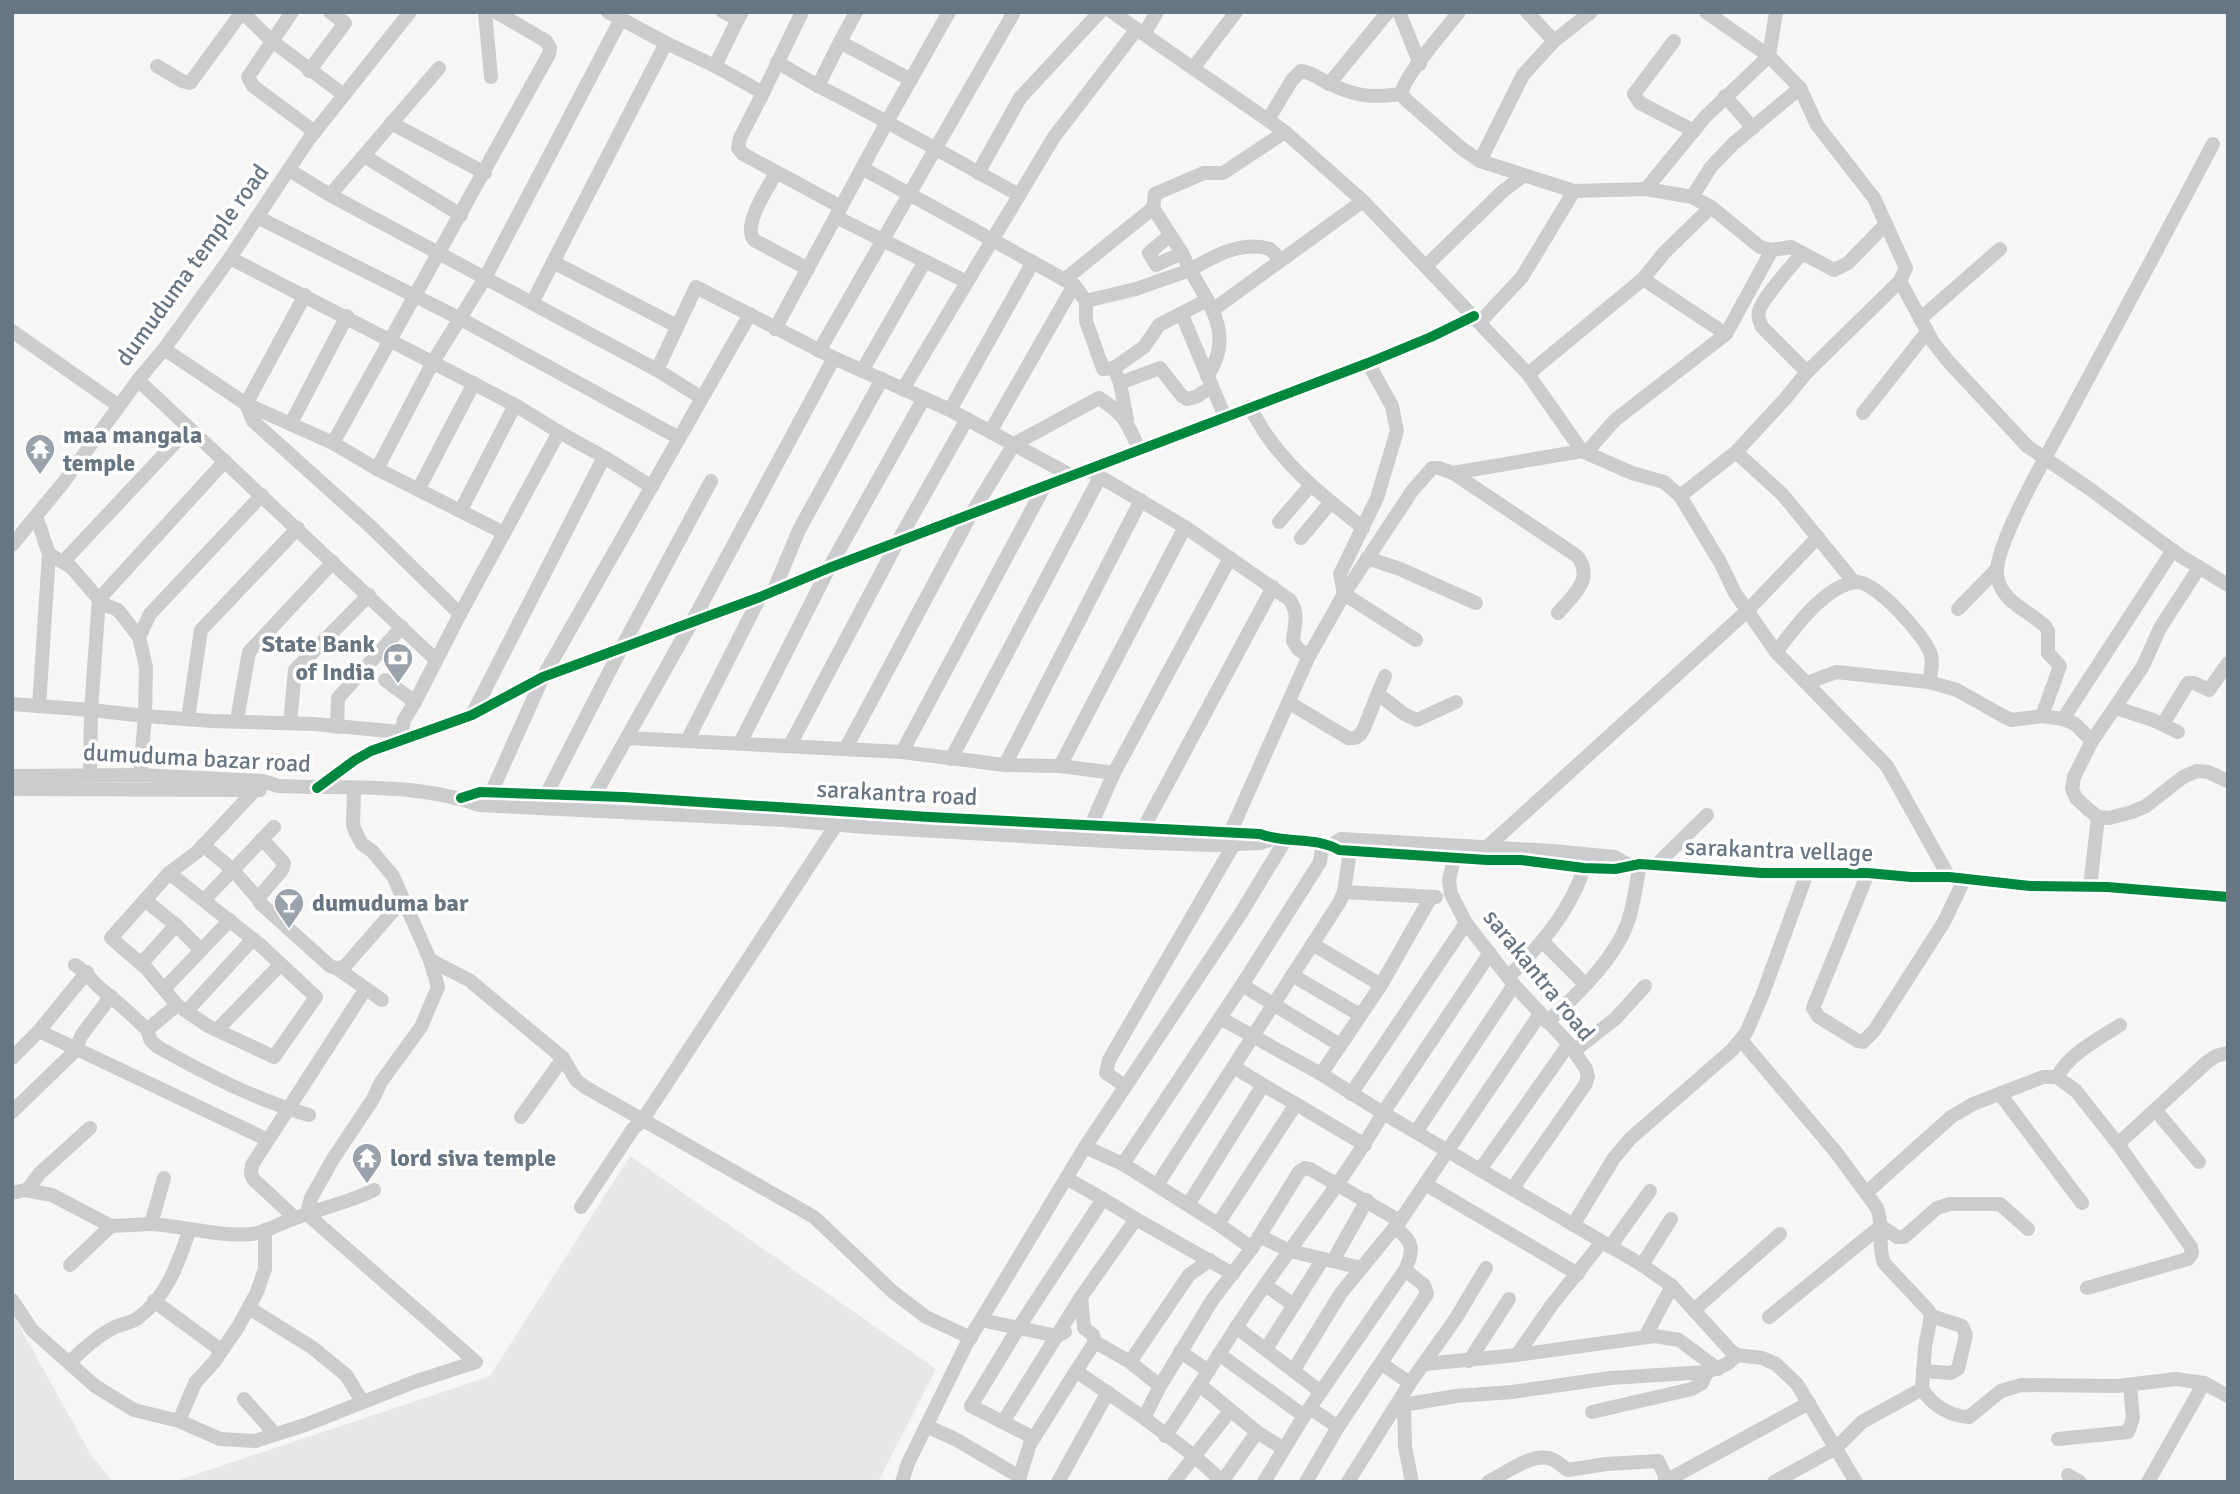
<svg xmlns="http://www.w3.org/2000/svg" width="2240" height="1494" font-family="Signika,sans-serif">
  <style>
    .built { fill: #e6e8e8 }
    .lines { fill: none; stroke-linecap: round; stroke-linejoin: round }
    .minor { stroke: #cbcccd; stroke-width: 14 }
    .cycleway-casing { stroke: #fff; stroke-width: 15 }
    .cycleway { stroke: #00873e; stroke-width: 10 }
    .labels { text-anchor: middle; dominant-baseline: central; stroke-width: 7; stroke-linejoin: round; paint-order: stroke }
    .street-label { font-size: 24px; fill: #687683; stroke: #fff }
    .poi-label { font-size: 24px; font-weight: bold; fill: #687683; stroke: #fff; text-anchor: start }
  </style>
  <rect width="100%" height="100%" fill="#f6f6f5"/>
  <g class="built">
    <path d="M 630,1156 L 936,1369 L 878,1482 L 173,1482 L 490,1376 Z"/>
    <path d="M 12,1313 L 91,1455 L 113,1482 L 12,1482 Z"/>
  </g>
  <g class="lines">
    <g class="minor">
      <path d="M 242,12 L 272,41 L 344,95"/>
      <path d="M 292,12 L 248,77 L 253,86 L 315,132"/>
      <path d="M 485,12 L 491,77"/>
      <path d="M 723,12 L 738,19 L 742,12"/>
      <path d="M 856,12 L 840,42 L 911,80"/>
      <path d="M 1112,12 L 1285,132 L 1363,201 L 1528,374 L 1582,451 L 1632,473 L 1664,482 L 1680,496 L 1720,562 L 1735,593 L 1776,652 L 1887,766 L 1949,877"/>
      <path d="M 1399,12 L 1420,64"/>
      <path d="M 1459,12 C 1444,31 1412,67 1403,88 C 1401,93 1402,93 1404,98 L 1461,148 L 1480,161 L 1574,191 L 1646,189 L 1692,197 L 1711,207 L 1760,247 L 1772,250 L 1791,247 L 1834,270 L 1848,263 L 1886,224"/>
      <path d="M 1527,12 L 1554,41"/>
      <path d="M 738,19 L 715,66 L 763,93 L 802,12"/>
      <path d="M 1144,34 L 1157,12"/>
      <path d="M 1674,41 L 1634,94 L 1640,103 L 1694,131"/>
      <path d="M 840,42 L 818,86 C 886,120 952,158 1019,195"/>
      <path d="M 666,43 L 715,66"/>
      <path d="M 777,62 L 818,86"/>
      <path d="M 157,66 L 182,81 L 190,83 L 242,12"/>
      <path d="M 1194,67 L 1236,12"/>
      <path d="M 309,71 L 345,23 L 330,12"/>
      <path d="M 1329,84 L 1388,12"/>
      <path d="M 763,93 L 740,138 L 738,148 L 743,154 L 841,207"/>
      <path d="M 1725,96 L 1753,128"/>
      <path d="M 1268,120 L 1292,80 L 1301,71 C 1311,72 1318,78 1326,82 C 1356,97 1370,98 1402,94"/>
      <path d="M 391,123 L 485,173"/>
      <path d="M 364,156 L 461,215"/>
      <path d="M 1480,161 L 1523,75 L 1554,41 L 1591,12"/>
      <path d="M 862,168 L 1074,285 L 990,432"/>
      <path d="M 289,170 L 330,195 L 657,370 L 696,287 L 834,358 L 950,410 L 1072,476"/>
      <path d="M 776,173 C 768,188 742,225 754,240 L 808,269"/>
      <path d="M 978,173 L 1020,98 L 1100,12"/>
      <path d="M 1646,189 L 1705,117 L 1769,56 L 1776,12"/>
      <path d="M 330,195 L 439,68"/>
      <path d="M 1692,197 L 1711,167 L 1734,143 L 1800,88"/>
      <path d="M 1153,208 L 1155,194 L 1204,173 L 1223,173 L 1285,132"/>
      <path d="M 257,217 L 459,318 L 679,438"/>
      <path d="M 836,217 L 967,282"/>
      <path d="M 1170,235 L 1149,253 L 1156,265 L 1182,253"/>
      <path d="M 1802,253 C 1792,266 1763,297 1759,311 C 1757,317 1760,322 1762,327 L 1807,372"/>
      <path d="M 230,258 L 515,405 L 559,432 L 460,614"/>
      <path d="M 553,262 L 677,326"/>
      <path d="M 1426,266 L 1503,191 L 1523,176"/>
      <path d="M 1643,279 L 1726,334"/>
      <path d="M 1064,280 L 1153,208 L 1182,253 L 1190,270 C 1214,256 1242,240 1270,249 L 1281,260"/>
      <path d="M 1900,281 L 1933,342 L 1948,361 L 2027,446 L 2090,489 L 2179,555 L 2228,585"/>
      <path d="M 1074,285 L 1086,301 L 1136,289 L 1190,270 C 1210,305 1235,336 1207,376"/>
      <path d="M 305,295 L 246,404 L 253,421 L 371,527 L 460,614 L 415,702"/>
      <path d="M 1086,301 L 1086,321 L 1103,369 L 1114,368 L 1120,383 L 1127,419"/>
      <path d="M 532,303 L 666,43 L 608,12"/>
      <path d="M 1214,309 L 1363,201"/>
      <path d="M 1182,315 L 1225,417"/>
      <path d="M 1920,319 L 2000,249"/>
      <path d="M 1480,322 L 1522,277 L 1574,191"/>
      <path d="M 775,329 L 888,120 L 949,12"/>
      <path d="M 12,331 L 119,406"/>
      <path d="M 164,349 L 246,404 L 333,443 L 377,469 L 504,533"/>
      <path d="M 819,351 L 1013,14 L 1010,12"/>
      <path d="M 1368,363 L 1392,406 L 1397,431 L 1377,498 L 1340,574 L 1344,594 L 1416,640"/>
      <path d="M 1114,368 L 1144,347 L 1159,325 L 1207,300"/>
      <path d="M 657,370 L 702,398"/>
      <path d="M 862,371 L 925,261"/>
      <path d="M 1528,374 L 1643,279 L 1664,253 L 1711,207"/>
      <path d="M 138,380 L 436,660"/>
      <path d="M 1120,383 L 1160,368 L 1182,396 L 1187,399 L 1196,397 L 1211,387"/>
      <path d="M 903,389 L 1054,137 L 1137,29"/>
      <path d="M 1249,407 C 1257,419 1264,433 1273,444 C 1298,477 1331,502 1363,528"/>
      <path d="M 950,410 L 1033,262"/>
      <path d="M 1863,413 L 1927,332"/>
      <path d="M 291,423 L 347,316"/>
      <path d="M 559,432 L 604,457"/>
      <path d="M 333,443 L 549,54 L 550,48 L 546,41 L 496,12"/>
      <path d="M 1736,452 L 1783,495 L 1854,582"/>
      <path d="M 1586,453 L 1615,420 L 1726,334 L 1772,250"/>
      <path d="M 377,469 L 433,362 L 485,278 L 621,19"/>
      <path d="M 1092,472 L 1185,527 L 1290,600 C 1300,616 1294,625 1293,641 L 1298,649 L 1309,656"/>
      <path d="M 1453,473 L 1582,451"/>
      <path d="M 418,490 L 474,383"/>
      <path d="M 1680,496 L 1736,452 L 1785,399 L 1807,372 L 1900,281 L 1906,268 L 1874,198 L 1817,125 L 1800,88 L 1769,56 L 1706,12"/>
      <path d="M 461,510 L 515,405"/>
      <path d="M 36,516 L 49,554 L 71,567 L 103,604 L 118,610 L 139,637 L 146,667 L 145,716 L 212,721 L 314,724 L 401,732"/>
      <path d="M 1279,522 L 1311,485"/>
      <path d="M 1301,538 L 1331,502"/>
      <path d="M 12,545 L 63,483 L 138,380 L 164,349 L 230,258 L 309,139 L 410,12"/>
      <path d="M 1367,558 L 1400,569 L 1476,603"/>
      <path d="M 63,562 L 189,428"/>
      <path d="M 2199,568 L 2160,628 L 2143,666 L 2092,741 L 2074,777 L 2072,789 L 2076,798 L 2089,810 L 2098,817 L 2109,818 L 2132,812 L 2146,806 L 2183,777 L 2197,771 L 2208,772 L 2228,781"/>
      <path d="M 773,592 L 799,530 L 882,379"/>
      <path d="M 1958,609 L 1996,570"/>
      <path d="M 139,637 L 150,614 L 262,495"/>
      <path d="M 1776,652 C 1794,629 1824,586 1856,582 C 1875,580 1926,637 1931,655 C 1933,664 1931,673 1929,682"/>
      <path d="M 385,680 L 415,702 L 404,720 L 400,739"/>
      <path d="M 1807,683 L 1836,672 L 1929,682 L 1957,690 L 2003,716 L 2012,720 L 2042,716 L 2063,719 L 2075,724 L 2092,741"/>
      <path d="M 1378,694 L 1404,714 L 1417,720 L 1456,702"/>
      <path d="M 1288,702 L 1348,738 C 1357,739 1360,736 1364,728 L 1385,676"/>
      <path d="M 12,704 L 91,710 L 99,599 L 225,461"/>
      <path d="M 39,706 L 49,554"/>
      <path d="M 2116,708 L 2153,720 L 2178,732"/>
      <path d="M 472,715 L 604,457 L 652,487"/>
      <path d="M 2042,716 L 2060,666 L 2048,653 L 2048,631 L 2045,626 C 2028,610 2000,602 1997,574 C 1994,545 2052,446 2068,416 C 2117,325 2165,235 2213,144"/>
      <path d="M 188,718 L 201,630 L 298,528"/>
      <path d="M 2063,719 L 2173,550"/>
      <path d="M 237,720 L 249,652 L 333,562"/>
      <path d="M 290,723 L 295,670 L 369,595"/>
      <path d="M 2163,724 L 2188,683 L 2194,683 L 2209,690 L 2228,663"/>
      <path d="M 337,727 L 338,698 L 402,627"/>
      <path d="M 627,738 L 902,752 L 1005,765 L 1060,766 L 1114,773 L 1230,558"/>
      <path d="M 687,741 L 760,597"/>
      <path d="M 740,743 L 829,568 L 924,398"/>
      <path d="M 790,745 L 897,543 L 967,419"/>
      <path d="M 846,748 L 970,516 L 1014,444 L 1099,398 C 1124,414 1127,422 1139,449"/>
      <path d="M 902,752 L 1044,487"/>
      <path d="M 951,759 L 1100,477"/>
      <path d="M 1005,765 L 1141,500"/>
      <path d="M 1060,766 L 1185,527"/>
      <path d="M 90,774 L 91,710 L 145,716 L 140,775"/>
      <path d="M 12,776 L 140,775 L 263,781 L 278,786 C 343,789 417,782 479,805 L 784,820 L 865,827 L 1124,842 L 1213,845 L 1260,843 L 1272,839"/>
      <path d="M 317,788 L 355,760 L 371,751 L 472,715 L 543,677 L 760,597 L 829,568 L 1368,363 L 1431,337 L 1474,316"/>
      <path d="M 12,789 L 260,790"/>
      <path d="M 491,793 L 543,677 L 750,314"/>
      <path d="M 546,795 L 622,647 L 711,481"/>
      <path d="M 594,796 L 693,620 L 834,358"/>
      <path d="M 461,798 L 480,792 L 624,797 L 929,817 L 1260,834 C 1286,844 1315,836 1339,850 L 1487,860 L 1521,860 L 1584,868 L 1615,869 L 1640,864 L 1762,873 L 1868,873 L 1911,877 L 1949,877 L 2030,886 L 2107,887 L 2228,897"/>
      <path d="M 1091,825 L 1114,773"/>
      <path d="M 1144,827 L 1273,587"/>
      <path d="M 1230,833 L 1309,656 L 1344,594 L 1412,491 L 1432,468 L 1439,468 L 1453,473 L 1577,556 C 1595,579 1573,595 1558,613"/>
      <path d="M 262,839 L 284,863 L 282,870 L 260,896 L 260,903 L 330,966 L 338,969 L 346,965 L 402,901"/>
      <path d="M 203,845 L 233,870 L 259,900"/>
      <path d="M 1331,845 L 1341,839 L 1553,851 L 1614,857 L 1629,865"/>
      <path d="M 1487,847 L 1746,612 L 1818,537"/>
      <path d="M 1454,858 L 1449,880 L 1451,894 L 1466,923 L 1514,985 L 1569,1044 L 1586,1069 L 1588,1077 L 1585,1085 L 1513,1188"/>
      <path d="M 1656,865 L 1707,815"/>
      <path d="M 169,873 L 259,944 L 316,997 L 274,1057 L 208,1026 L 177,1005"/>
      <path d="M 1868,873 L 1813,1008 L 1819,1017 L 1858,1041 L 1863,1042 L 1874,1031 L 1944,922 L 1964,880"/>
      <path d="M 2090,887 L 2098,817"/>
      <path d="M 1344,892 L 1436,897"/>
      <path d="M 204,900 L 274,827"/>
      <path d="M 176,925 L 201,950"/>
      <path d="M 1543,942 L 1585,984"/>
      <path d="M 1314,945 L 1381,985"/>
      <path d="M 1490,953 L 1383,1113 L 1642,1265 L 1672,1286 L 1731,1351 L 1737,1355 L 1762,1358 L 1776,1364 L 1797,1384 L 1856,1482"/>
      <path d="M 430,960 L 469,980 L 563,1058 L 576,1080 L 585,1087 L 814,1217 L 893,1292 L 926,1317 L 971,1338"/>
      <path d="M 141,964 L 176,925 L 146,901"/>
      <path d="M 75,965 C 85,971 91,980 100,988 C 116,1001 132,1014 147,1030 L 177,1005 L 147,969 L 111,938 L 169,873 L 197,852 L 255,790"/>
      <path d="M 338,969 L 382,1000"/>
      <path d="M 87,972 L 39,1031 L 268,1140"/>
      <path d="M 1292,975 L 1360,1015"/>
      <path d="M 1508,977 C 1540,946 1570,912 1584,868"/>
      <path d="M 1242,985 L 1340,1045"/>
      <path d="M 164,989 L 230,920"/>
      <path d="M 187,1011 L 253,939"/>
      <path d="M 1220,1018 L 1321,1074"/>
      <path d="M 1547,1022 C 1575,997 1614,960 1627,924 C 1634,906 1636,883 1640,864"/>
      <path d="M 147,1030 L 151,1041 L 158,1047 C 206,1074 256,1100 309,1115"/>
      <path d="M 217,1030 L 281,964"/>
      <path d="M 1741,1040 L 1835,1151 L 1877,1208 C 1884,1226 1877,1246 1884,1263 L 1929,1311 L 1931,1316 L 1925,1347 L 1922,1389 C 1932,1405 1949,1416 1969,1417 L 2001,1391 L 2021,1385 L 2117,1386 L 2176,1379 L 2204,1383 L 2228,1396"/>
      <path d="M 1574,1051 L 1616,1018 L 1645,986"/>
      <path d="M 12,1058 L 39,1031"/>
      <path d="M 2057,1077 C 2070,1053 2097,1040 2120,1025"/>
      <path d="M 1125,1086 L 1106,1073 L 1109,1060 L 1234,844"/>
      <path d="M 1351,1094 L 1466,923"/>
      <path d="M 2000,1094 L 2082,1203"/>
      <path d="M 1296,1104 L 1365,1145"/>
      <path d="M 2156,1111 L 2199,1162"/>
      <path d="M 12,1112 L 76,1050 L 81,1036 L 111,996"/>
      <path d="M 521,1117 L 563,1058"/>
      <path d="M 1416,1132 L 1514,985"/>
      <path d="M 2118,1144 L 2207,1062 L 2216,1056 L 2227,1053"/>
      <path d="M 1085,1147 L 1123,1164 L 1242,985 L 1320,862 L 1323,844"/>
      <path d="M 1123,1164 L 1218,1224 L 1252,1248"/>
      <path d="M 1480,1170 L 1569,1044"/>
      <path d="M 164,1178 L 151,1224 C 184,1226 218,1237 252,1234 C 265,1233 280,1223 293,1219 C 320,1208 348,1203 374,1190"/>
      <path d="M 1425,1184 L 1578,1274"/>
      <path d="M 1157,1185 L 1339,903 L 1344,892 L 1350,851"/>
      <path d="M 27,1190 L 40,1173 L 90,1128"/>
      <path d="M 12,1193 L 25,1190 L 52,1195 L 111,1226 L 151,1224"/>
      <path d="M 1866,1193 L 1951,1117 L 1973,1104 L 2043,1077 L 2057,1077 L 2076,1091 L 2118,1144 L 2191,1247 L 2192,1253 L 2188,1259 L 2087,1288"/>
      <path d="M 1188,1205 L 1263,1085 L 1234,1067"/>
      <path d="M 581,1207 L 633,1129 L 642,1121 L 836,825"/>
      <path d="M 295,1218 L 253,1179 L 251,1173 L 252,1165 L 361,996"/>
      <path d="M 1136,1219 L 1233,1274"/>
      <path d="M 1218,1224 L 1296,1104 L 1263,1085"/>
      <path d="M 1573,1225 L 1614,1158 L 1631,1138 L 1732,1050 L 1746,1033 L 1762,996 L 1807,873"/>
      <path d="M 1259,1236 L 1290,1251 L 1362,1268"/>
      <path d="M 1610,1247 L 1650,1191"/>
      <path d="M 1333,1261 L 1367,1200"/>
      <path d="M 70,1265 L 111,1226"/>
      <path d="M 1642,1265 L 1671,1219"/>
      <path d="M 1265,1285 L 1294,1305"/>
      <path d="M 1081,1297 L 1084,1328 L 1093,1335 L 1095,1342 L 1130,1362 L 1160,1386"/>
      <path d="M 12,1300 L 32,1330 L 95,1386 L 134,1410 L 179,1421 L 220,1439 L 255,1441 L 305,1425 L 414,1382 L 476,1362 L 307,1214 L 311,1198 L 333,1159 L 373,1099 L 381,1082 L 421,1027 L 438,987 L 430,960 L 393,876 L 372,851 L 362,844 L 356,833 L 353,825 L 354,788"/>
      <path d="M 154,1301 L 222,1351"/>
      <path d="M 249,1308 L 313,1348 L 346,1375 L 362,1401"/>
      <path d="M 1694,1310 L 1780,1234"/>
      <path d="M 1769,1317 L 1881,1226 L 1897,1237 L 1904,1237 L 1937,1208 L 1950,1204 L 2000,1204 L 2028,1229"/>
      <path d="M 981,1320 L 1057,1336 L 1065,1332"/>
      <path d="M 1236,1327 L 1321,1392"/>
      <path d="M 1645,1337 L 1672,1286"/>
      <path d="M 1266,1349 L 1323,1259"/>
      <path d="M 1180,1352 L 1209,1371"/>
      <path d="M 1219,1354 L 1304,1416"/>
      <path d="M 1517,1355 L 1551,1306 L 1601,1243"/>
      <path d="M 1469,1361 L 1509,1299"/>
      <path d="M 70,1362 C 83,1349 96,1337 113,1328 C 121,1324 131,1323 138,1318 C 167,1297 179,1261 190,1229"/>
      <path d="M 1130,1362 L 1189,1275 L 1210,1260"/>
      <path d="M 1382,1364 L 1410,1383"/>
      <path d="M 1425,1364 L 1517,1355 L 1655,1336 L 1679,1340 L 1718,1369"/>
      <path d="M 1076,1371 L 1095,1342"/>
      <path d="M 1293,1371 L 1341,1293 L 1400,1221 L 1540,1014"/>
      <path d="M 1923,1371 L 1951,1373 L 1958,1369 L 1966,1335 L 1962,1326 L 1931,1316"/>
      <path d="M 1201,1386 L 1257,1432 L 1284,1449"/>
      <path d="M 244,1399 L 275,1434"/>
      <path d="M 1404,1405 L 1405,1447 L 1412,1482"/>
      <path d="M 1397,1406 L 1456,1396 L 1512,1392 L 1610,1378 L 1707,1372 L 1727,1364 L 1737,1355"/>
      <path d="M 1310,1408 L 1338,1427"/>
      <path d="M 1592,1412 L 1692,1389 L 1702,1383 L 1707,1372"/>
      <path d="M 179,1421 L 195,1383 L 214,1362 L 238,1327 L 257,1292 L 265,1269 L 265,1230"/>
      <path d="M 1003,1422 L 1081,1297 L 1136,1219 L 1103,1199"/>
      <path d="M 926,1426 L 955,1439 L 1020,1477"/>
      <path d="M 1165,1436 C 1200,1387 1230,1334 1265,1285 C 1305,1228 1348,1174 1383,1113 L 1321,1074 L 1381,985 L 1431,897"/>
      <path d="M 1034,1438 L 971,1406 L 1019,1327 L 1103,1199 L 1066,1178"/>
      <path d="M 2058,1439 L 2128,1432 L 2133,1418 L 2130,1385"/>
      <path d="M 2068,1475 L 2080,1482"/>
      <path d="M 1222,1481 L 1193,1455 L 1144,1418 L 1160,1386 L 1213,1299 L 1252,1248 L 1299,1172 L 1305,1168 L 1310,1169 L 1400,1221"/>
      <path d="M 902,1482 L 908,1463 L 967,1343 L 1085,1147 L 1241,913 L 1286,839"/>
      <path d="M 1018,1482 L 1030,1444 L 1076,1371 L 1144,1418"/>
      <path d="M 1058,1482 L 1108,1392"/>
      <path d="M 1174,1482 L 1230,1411"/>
      <path d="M 1222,1482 L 1257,1432"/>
      <path d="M 1264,1482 L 1304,1416 L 1405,1270 C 1415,1248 1413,1242 1395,1227"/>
      <path d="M 1306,1482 L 1338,1427 L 1427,1294 L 1424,1285 L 1405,1270"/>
      <path d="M 1348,1482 L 1410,1383 L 1456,1318 L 1486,1268"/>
      <path d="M 1488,1482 C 1505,1474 1529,1454 1548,1458 C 1556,1459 1561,1466 1568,1470 L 1606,1464 L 1658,1461 L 1667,1480"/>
      <path d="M 1664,1482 L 1809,1403"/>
      <path d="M 1774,1482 L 1836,1448 L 1862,1422 L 1922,1389"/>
      <path d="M 2148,1482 L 2204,1383"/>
    </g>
    <g class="cycleway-casing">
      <g id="cycleway">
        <path d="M 317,788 L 355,760 L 371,751 L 472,715 L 543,677 L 760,597 L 829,568 L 1368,363 L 1431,337 L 1474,316"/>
        <path d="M 461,798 L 480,792 L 624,797 L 929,817 L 1260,834 C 1286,844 1315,836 1339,850 L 1487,860 L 1521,860 L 1584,868 L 1615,869 L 1640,864 L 1762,873 L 1868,873 L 1911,877 L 1949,877 L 2030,886 L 2107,887 L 2228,897"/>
      </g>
    </g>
    <use href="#cycleway" class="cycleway"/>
  </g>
  <defs>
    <g id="temple-pin" transform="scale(1.575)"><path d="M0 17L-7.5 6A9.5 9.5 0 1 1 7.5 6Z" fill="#9aa3ab" stroke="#fff"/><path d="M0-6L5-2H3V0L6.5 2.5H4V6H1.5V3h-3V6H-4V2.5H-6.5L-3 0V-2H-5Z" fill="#fff"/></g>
    <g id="bank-pin" transform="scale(1.575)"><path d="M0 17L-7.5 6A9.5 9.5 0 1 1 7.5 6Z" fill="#9aa3ab" stroke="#fff"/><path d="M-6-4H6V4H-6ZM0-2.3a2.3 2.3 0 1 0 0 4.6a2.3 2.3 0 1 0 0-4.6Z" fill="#fff"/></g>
    <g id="bar-pin" transform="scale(1.575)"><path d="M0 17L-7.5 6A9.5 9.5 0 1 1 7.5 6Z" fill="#9aa3ab" stroke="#fff"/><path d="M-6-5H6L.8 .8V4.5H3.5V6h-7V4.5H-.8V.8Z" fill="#fff"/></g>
  </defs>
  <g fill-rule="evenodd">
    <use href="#temple-pin" x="40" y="449"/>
    <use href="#bank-pin" x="398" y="658"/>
    <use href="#bar-pin" x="289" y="903"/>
    <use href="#temple-pin" x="367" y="1158"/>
  </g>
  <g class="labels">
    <g class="street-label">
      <text transform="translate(192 265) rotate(-54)">dumuduma temple road</text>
      <text transform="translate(197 758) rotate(3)">dumuduma bazar road</text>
      <text transform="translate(897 793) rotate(3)">sarakantra road</text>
      <text transform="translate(1779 850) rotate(2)">sarakantra vellage</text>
      <text transform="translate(1539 975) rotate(51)">sarakantra road</text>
    </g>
    <g class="poi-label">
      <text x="63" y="435">maa mangala<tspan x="63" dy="28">temple</tspan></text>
      <text x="375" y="644" text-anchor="end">State Bank<tspan x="375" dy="28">of India</tspan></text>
      <text x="312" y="903">dumuduma bar</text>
      <text x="390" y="1158">lord siva temple</text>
    </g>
  </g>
  <rect width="2240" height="1494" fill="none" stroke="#687683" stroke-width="28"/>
</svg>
